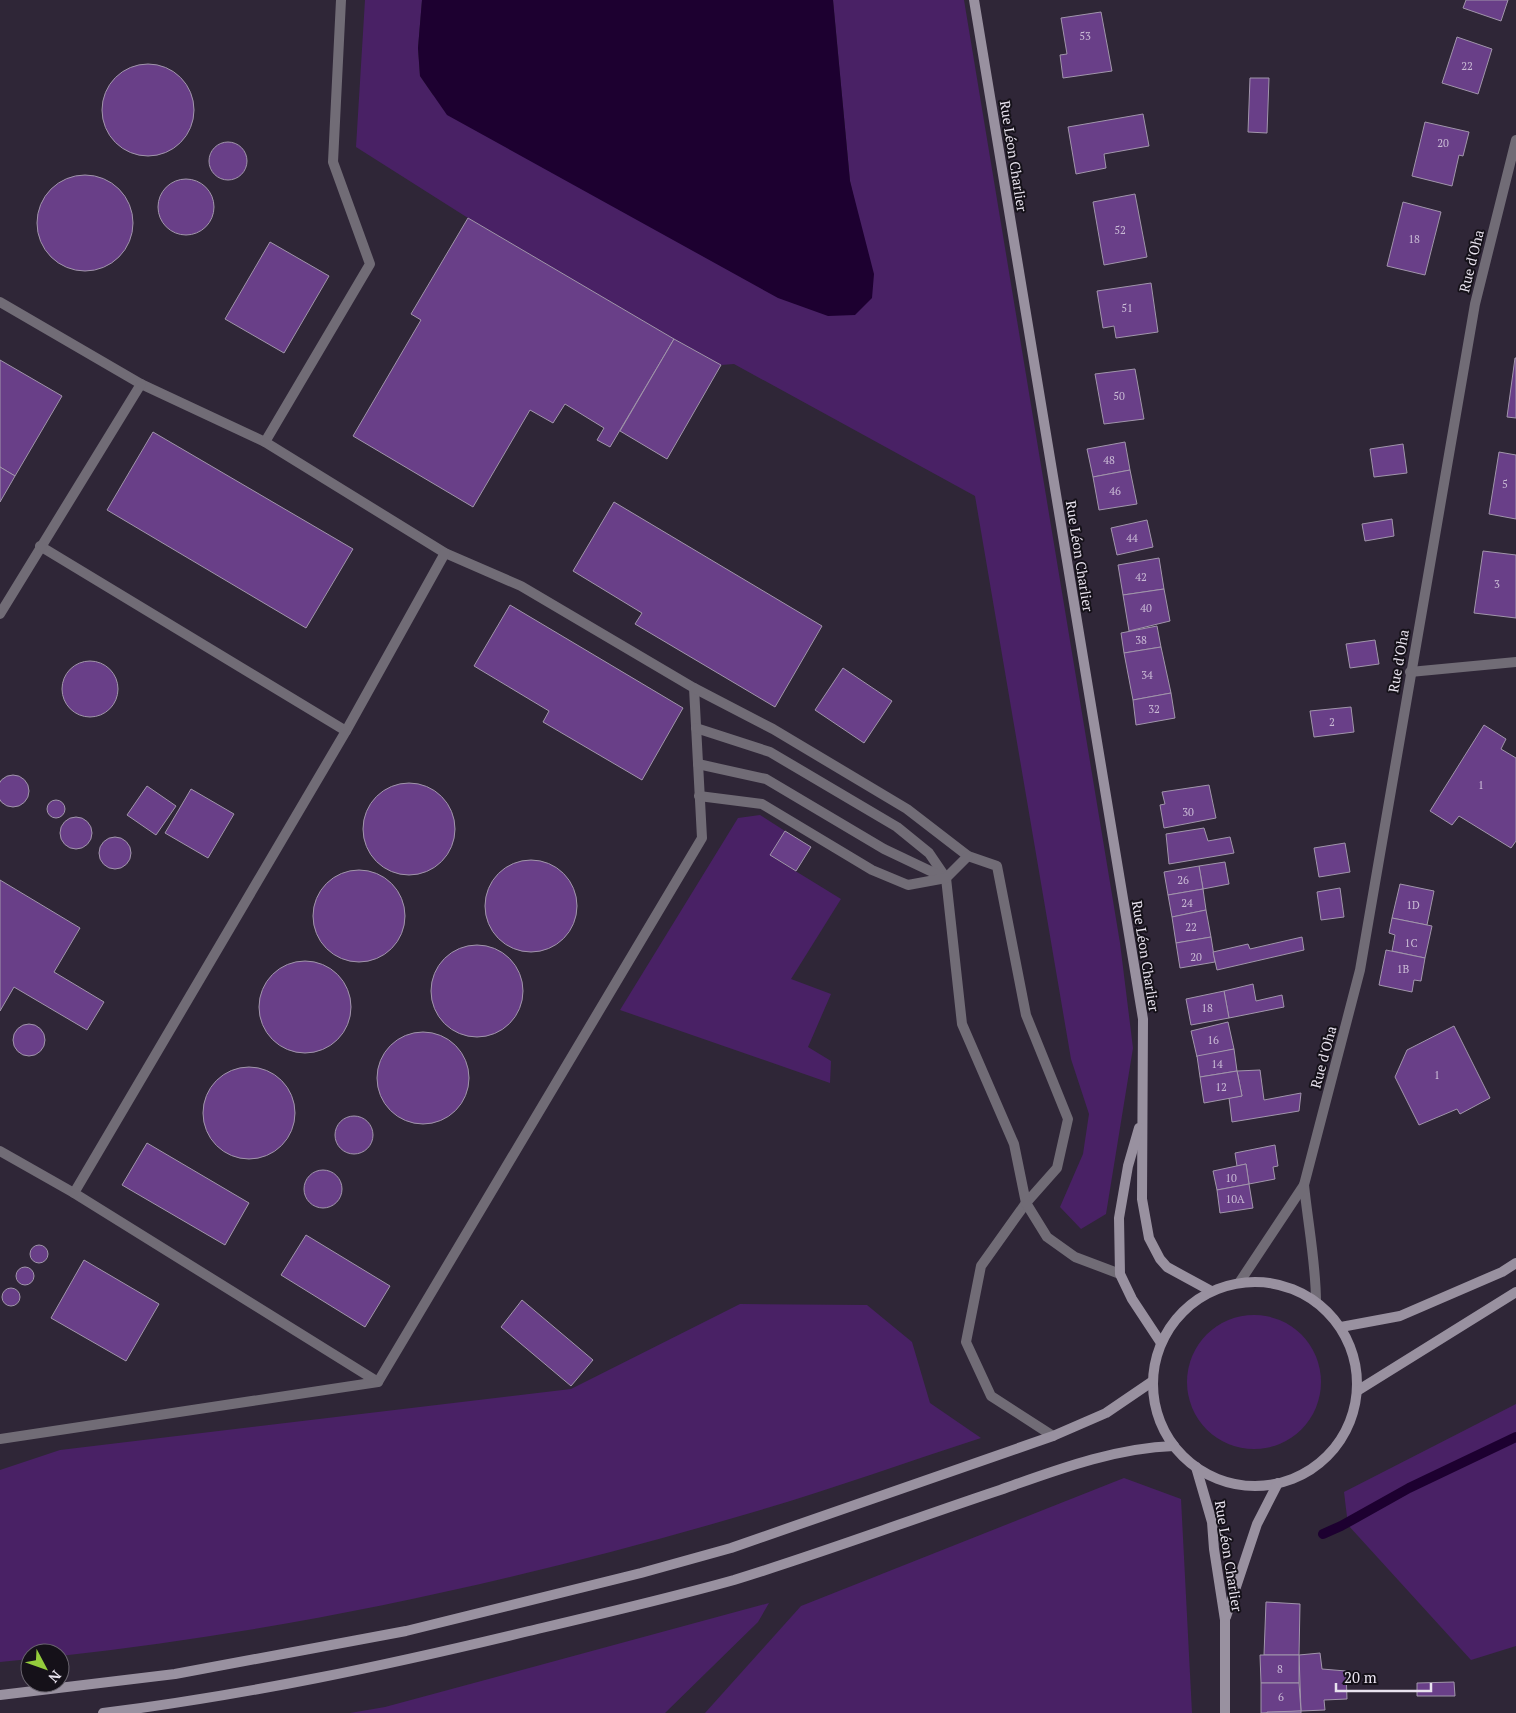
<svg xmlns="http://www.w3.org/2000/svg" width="1516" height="1713" font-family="'PT Serif',serif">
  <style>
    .green { fill: #492165 }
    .water { fill: #1d0030 }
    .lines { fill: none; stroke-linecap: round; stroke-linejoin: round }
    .stream { stroke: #1d0030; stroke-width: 10 }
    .building { fill: #693f88; stroke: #a195ab }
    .lane { stroke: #716c76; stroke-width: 10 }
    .street { stroke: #716c76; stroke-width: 10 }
    .secondary { stroke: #9991a0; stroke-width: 10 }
    .labels { text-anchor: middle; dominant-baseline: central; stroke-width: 4; stroke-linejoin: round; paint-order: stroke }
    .number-label { font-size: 11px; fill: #c9bad5 }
    .street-label { font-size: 14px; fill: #e9e3ef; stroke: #151119 }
  </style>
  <rect width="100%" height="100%" fill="#2f2637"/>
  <g class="green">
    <path d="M 365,0 L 422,0 L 418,48 L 420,76 L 433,95 L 860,225 L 850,181 L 833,0 L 964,0 L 1120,943 L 1133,1048 L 1106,1214 L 1081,1229 L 1060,1207 L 1083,1154 L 1089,1114 L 1071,1059 L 975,496 L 734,364 L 721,365 L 674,339 L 468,218 L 356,147 Z"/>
    <path d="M 760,815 L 785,831 L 771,856 L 841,899 L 791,979 L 831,994 L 808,1047 L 831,1061 L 830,1083 L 620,1010 L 738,818 Z"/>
    <path d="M 740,1304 L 867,1305 L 912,1342 L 930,1403 L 981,1438 C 901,1464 821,1493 740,1516 C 518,1581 290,1631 60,1656 L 60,1653 L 30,1653 L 30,1659 L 0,1662 L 0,1470 L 60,1450 L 571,1389 Z"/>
    <circle cx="1254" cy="1382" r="67"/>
    <path d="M 1516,1404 L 1516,1646 L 1471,1660 L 1348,1525 L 1344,1492 Z"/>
    <path d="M 1124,1478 L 1181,1499 L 1192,1713 L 705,1713 L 801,1606 Z"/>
    <path d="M 769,1603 L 758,1622 L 665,1713 L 350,1713 L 385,1707 Z"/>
  </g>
  <path class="water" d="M 422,0 L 833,0 L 850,181 L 874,274 L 872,298 L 855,315 L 828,316 L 778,298 L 447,115 L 420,76 L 418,48 Z"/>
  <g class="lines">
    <path class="stream" d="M 1323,1534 L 1341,1526 L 1409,1488 L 1516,1437"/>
  </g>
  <g class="building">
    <path d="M 1466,0 L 1508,0 L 1501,21 L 1463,8 Z"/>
    <path d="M 1101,12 L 1112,71 L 1063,78 L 1060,55 L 1067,54 L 1061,18 Z"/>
    <path d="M 1457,37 L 1492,49 L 1478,94 L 1442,83 Z"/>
    <circle cx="148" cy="110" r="46"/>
    <path d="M 1250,78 L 1269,78 L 1267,133 L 1248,132 Z"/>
    <path d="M 1143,114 L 1149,146 L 1104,154 L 1106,168 L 1076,174 L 1068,127 Z"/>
    <path d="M 1425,122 L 1469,132 L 1463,156 L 1459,155 L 1452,186 L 1412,176 Z"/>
    <circle cx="228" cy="161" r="19"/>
    <circle cx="85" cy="223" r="48"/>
    <circle cx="186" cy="207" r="28"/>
    <path d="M 1135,194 L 1147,257 L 1104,265 L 1093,202 Z"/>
    <path d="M 1403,202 L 1441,212 L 1425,275 L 1387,266 Z"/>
    <path d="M 468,218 L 674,339 L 610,447 L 597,440 L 604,428 L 565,404 L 553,423 L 530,410 L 473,507 L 353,436 L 421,320 L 411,314 Z"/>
    <path d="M 270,242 L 329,276 L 284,353 L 225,319 Z"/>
    <path d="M 1151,283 L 1158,332 L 1116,338 L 1114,326 L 1103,328 L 1097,291 Z"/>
    <path d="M 674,339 L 721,365 L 667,459 L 620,431 Z"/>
    <path d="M 1515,358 L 1516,358 L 1516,418 L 1507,417 Z"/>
    <path d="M 0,360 L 62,396 L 15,476 L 0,467 Z"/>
    <path d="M 1135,369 L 1144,419 L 1104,424 L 1095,374 Z"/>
    <path d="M 153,432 L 353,549 L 306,628 L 107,510 Z"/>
    <path d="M 1125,442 L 1130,470 L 1093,477 L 1087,449 Z"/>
    <path d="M 1403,444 L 1407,473 L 1374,477 L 1370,449 Z"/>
    <path d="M 1499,452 L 1516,455 L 1516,519 L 1489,514 Z"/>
    <path d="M 0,467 L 15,476 L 0,502 Z"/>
    <path d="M 1130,470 L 1137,504 L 1099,510 L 1093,477 Z"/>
    <path d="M 614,502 L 822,626 L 775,707 L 635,624 L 642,613 L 573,571 Z"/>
    <path d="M 1392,519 L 1394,536 L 1365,541 L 1362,524 Z"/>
    <path d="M 1147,520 L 1153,547 L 1117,555 L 1111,528 Z"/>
    <path d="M 1483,551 L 1516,555 L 1516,618 L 1474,613 Z"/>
    <path d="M 1159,558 L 1164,589 L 1123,595 L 1118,565 Z"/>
    <path d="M 1164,589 L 1170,621 L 1129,631 L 1123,595 Z"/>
    <path d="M 510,605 L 683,708 L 642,780 L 543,722 L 549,711 L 474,666 Z"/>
    <path d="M 1157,626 L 1161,647 L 1124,653 L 1121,633 Z"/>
    <path d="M 1375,640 L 1379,664 L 1350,668 L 1346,644 Z"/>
    <path d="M 1161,647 L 1171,693 L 1133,700 L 1124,653 Z"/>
    <circle cx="90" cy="689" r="28"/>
    <path d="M 843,668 L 892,701 L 864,743 L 815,710 Z"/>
    <path d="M 1171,693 L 1175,718 L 1136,725 L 1133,700 Z"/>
    <path d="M 1351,707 L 1354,732 L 1314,737 L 1310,711 Z"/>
    <path d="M 1484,725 L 1506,739 L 1501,749 L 1516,758 L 1516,841 L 1511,848 L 1459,816 L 1452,825 L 1430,811 Z"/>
    <circle cx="13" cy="791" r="16"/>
    <circle cx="409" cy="829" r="46"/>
    <path d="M 1209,785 L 1216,818 L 1164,828 L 1160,805 L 1165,804 L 1162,792 Z"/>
    <path d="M 147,786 L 176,806 L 156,835 L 127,815 Z"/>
    <path d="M 191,789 L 234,814 L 208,858 L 165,833 Z"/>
    <circle cx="56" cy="809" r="9"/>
    <circle cx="76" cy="833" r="16"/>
    <path d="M 1204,828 L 1208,841 L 1230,837 L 1234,853 L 1169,864 L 1166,834 Z"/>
    <path d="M 785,831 L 811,847 L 796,871 L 770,855 Z"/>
    <circle cx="115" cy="853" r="16"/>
    <path d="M 1345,843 L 1350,872 L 1319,877 L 1314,848 Z"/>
    <circle cx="531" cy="906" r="46"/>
    <path d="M 1225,862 L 1229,884 L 1203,889 L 1199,866 Z"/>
    <path d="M 1199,866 L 1203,889 L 1168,895 L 1164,872 Z"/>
    <circle cx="359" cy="916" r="46"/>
    <path d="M 0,880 L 80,928 L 54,972 L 104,1002 L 87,1030 L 14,987 L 0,1011 Z"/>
    <path d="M 1400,884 L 1434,891 L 1427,925 L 1392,918 Z"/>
    <path d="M 1340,888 L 1344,917 L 1321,920 L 1317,892 Z"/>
    <path d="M 1203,889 L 1206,910 L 1172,917 L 1168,895 Z"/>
    <path d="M 1206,910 L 1211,937 L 1176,943 L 1172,917 Z"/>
    <path d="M 1392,918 L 1432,926 L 1425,958 L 1392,951 L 1395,935 L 1389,933 Z"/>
    <path d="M 1211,937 L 1215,962 L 1180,968 L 1176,943 Z"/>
    <path d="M 1302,937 L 1304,950 L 1217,970 L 1213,952 L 1248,944 L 1250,949 Z"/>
    <circle cx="477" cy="991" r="46"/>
    <path d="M 1386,950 L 1425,958 L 1421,981 L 1414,980 L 1412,992 L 1379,985 Z"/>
    <circle cx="305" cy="1007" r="46"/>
    <path d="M 1253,984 L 1256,1001 L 1282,995 L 1284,1007 L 1229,1018 L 1224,991 Z"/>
    <path d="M 1224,991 L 1229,1018 L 1191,1025 L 1186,999 Z"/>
    <path d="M 1228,1022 L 1234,1049 L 1197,1057 L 1191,1031 Z"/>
    <circle cx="29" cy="1040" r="16"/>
    <path d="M 1454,1026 L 1490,1098 L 1460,1114 L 1457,1109 L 1419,1125 L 1395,1077 L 1407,1050 Z"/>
    <circle cx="423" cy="1078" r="46"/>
    <path d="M 1234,1049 L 1237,1071 L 1200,1077 L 1197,1056 Z"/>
    <circle cx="249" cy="1113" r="46"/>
    <path d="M 1260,1070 L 1264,1100 L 1301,1093 L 1299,1111 L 1232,1122 L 1229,1098 L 1242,1096 L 1237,1071 Z"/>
    <path d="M 1237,1071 L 1242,1096 L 1204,1103 L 1200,1077 Z"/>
    <circle cx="354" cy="1135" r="19"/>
    <path d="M 147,1143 L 249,1203 L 225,1245 L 122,1185 Z"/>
    <path d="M 1275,1145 L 1278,1166 L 1273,1167 L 1275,1179 L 1249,1184 L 1246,1164 L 1237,1166 L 1235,1153 Z"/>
    <path d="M 1246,1164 L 1249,1184 L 1217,1190 L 1213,1171 Z"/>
    <circle cx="323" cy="1189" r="19"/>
    <path d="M 1249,1184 L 1253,1208 L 1220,1213 L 1217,1190 Z"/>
    <path d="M 306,1235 L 390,1286 L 365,1327 L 281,1275 Z"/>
    <circle cx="39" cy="1254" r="9"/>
    <path d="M 84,1260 L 159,1304 L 126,1361 L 51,1318 Z"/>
    <circle cx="25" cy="1276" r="9"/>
    <circle cx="11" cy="1297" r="9"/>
    <path d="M 522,1300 L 593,1360 L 571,1386 L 501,1327 Z"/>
    <path d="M 1266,1602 L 1300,1604 L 1299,1655 L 1264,1655 Z"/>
    <path d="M 1320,1653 L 1322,1669 L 1346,1671 L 1347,1699 L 1324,1700 L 1325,1710 L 1301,1711 L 1299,1655 Z"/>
    <path d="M 1260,1655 L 1299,1655 L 1299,1683 L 1261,1683 Z"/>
    <path d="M 1454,1682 L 1455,1696 L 1417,1696 L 1417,1683 Z"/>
    <path d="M 1261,1683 L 1299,1683 L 1301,1711 L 1261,1713 Z"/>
    <path d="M 1301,1711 L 1301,1713 L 1267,1713 L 1267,1712 Z"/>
  </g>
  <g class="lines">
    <g class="lane">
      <path d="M 0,302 L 141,384 L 265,442 L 445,553 L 521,586 L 694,688 L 702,838 L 378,1382 L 0,1439"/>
      <path d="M 265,442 L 370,264 L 333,162 L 341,0"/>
      <path d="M 40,546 L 346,731"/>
      <path d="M 0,614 L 141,384"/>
      <path d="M 694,688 L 773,729 L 907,809 L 968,856 L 997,866 L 1026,1015 L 1068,1119 L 1057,1168 L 1026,1203 L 981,1266 L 966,1342 L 991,1396 L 1053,1436"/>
      <path d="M 696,728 L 770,752 L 897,827 L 929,853 L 946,878 L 962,1024 L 1014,1144 L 1026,1203 L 1047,1237 L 1075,1257 L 1120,1274"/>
      <path d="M 698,764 L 766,779 L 884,849 L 945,878"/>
      <path d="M 699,796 L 762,804 L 872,870 L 908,885 L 946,878 L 968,856"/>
      <path d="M 0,1151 L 74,1193"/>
      <path d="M 378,1382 L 74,1193 L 346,731 L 445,553"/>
    </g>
    <g class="street">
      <path d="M 1410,672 L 1516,662"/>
      <path d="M 1304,1185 C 1308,1224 1316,1264 1316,1302"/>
      <path d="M 1239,1283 L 1304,1185 L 1360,970 L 1475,304 L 1516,140"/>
    </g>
    <g class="secondary">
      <path d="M 974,0 L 1143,1019 L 1142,1199 L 1149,1238 L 1160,1259 L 1167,1267 L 1211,1291"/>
      <path d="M 1139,1128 L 1128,1166 L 1119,1218 L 1120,1274 L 1132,1299 L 1161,1343"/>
      <circle cx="1255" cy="1384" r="102"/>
      <path d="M 1341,1327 L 1400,1316 L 1502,1272 L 1516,1263"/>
      <path d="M 1357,1391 L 1516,1292"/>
      <path d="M 1196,1467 L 1212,1522 L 1214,1549 L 1225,1620 L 1225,1713"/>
      <path d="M 1226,1617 L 1257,1524 L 1278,1483"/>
      <path d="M 0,1695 L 175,1674 L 406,1631 L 641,1573 L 731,1548 L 1053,1436 L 1106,1413 L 1153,1381"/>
      <path d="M 103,1713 C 247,1695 388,1665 529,1631 C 597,1615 666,1599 734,1580 C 822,1553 910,1520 997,1491 C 1054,1471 1113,1448 1174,1446"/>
    </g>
  </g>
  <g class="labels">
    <g class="number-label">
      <text x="1085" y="36">53</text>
      <text x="1467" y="66">22</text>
      <text x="1443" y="143">20</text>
      <text x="1120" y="230">52</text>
      <text x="1414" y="239">18</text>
      <text x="1127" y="308">51</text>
      <text x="1119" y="396">50</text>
      <text x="1109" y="460">48</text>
      <text x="1505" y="484">5</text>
      <text x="1115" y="491">46</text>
      <text x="1132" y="538">44</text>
      <text x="1141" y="577">42</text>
      <text x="1497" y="584">3</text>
      <text x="1146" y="608">40</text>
      <text x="1141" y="640">38</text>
      <text x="1147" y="675">34</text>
      <text x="1154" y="709">32</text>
      <text x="1332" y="722">2</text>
      <text x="1481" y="785">1</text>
      <text x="1188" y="812">30</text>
      <text x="1183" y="880">26</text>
      <text x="1187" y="903">24</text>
      <text x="1413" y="905">1D</text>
      <text x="1191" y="927">22</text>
      <text x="1411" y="943">1C</text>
      <text x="1196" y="957">20</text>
      <text x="1403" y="969">1B</text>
      <text x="1207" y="1008">18</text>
      <text x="1213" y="1040">16</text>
      <text x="1217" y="1064">14</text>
      <text x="1437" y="1075">1</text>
      <text x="1221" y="1087">12</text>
      <text x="1231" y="1178">10</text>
      <text x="1235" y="1199">10A</text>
      <text x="1280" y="1669">8</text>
      <text x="1281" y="1697">6</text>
    </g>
    <g class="street-label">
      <text transform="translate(1014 156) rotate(81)">Rue Léon Charlier</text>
      <text transform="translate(1471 261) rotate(-76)">Rue d'Oha</text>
      <text transform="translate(1080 556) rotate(81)">Rue Léon Charlier</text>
      <text transform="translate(1398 661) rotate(-80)">Rue d'Oha</text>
      <text transform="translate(1146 956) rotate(81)">Rue Léon Charlier</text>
      <text transform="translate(1323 1057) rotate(-75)">Rue d'Oha</text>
      <text transform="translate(1229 1556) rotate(81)">Rue Léon Charlier</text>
    </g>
  </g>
  <g transform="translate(45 1668) rotate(131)"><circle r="24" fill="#151119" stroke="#6a656f"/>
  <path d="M0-4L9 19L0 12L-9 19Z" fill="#94cc3c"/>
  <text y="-8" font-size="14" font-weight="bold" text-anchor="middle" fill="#e9e3ef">N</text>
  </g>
  <path d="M1336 1683v8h95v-8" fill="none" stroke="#e9e3ef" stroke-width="2.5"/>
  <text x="1344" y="1683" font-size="15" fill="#e9e3ef" stroke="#151119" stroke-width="4" paint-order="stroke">20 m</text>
</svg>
